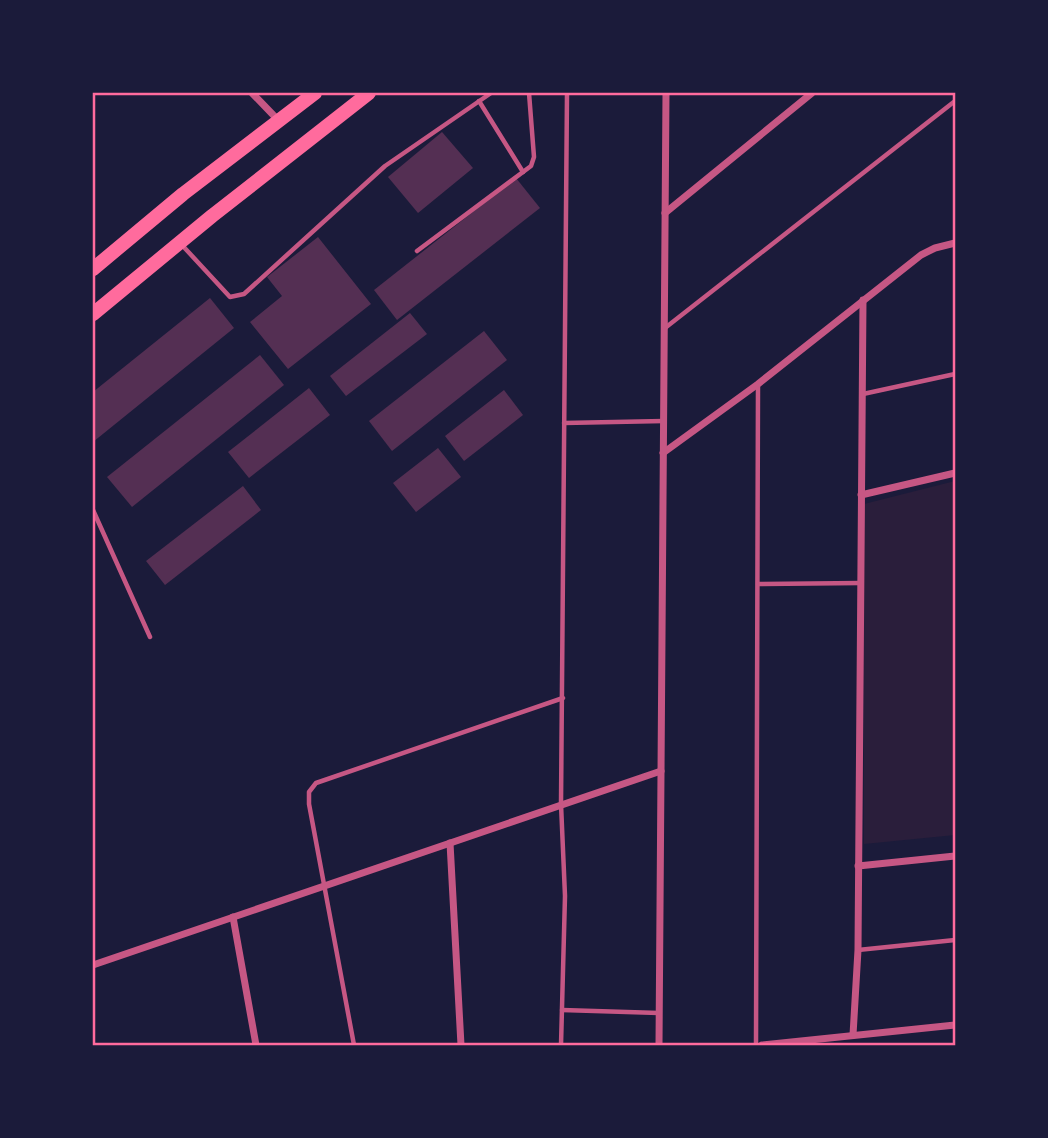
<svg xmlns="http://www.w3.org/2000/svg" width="1048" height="1138" font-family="'Archivo Narrow',sans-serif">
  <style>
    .green { fill: #2a1e3b }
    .building { fill: #542f53 }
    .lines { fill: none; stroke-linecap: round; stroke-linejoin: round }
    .service { stroke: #c65784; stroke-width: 4.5 }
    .minor { stroke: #c65784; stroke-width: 7 }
    .primary { stroke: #ff6b9d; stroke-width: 14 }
    .neatline { fill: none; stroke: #ff6b9d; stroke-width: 2.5 }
  </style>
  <rect width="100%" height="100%" fill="#1b1b3a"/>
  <path class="green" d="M 955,481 L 955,835 L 864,844 L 864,504 Z"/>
  <g class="building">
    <path d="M 442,132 L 473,168 L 418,213 L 388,177 Z"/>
    <path d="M 516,178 L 540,208 L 397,320 L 374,290 Z"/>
    <path d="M 318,237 L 371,304 L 288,369 L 250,322 L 282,296 L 267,277 Z"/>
    <path d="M 210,298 L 234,328 L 93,442 L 93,392 Z"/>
    <path d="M 410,313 L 427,334 L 346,396 L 330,376 Z"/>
    <path d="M 484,331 L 507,360 L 392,451 L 369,421 Z"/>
    <path d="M 260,355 L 284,385 L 132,507 L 107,477 Z"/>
    <path d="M 309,388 L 330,415 L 249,478 L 228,452 Z"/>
    <path d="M 504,390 L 523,415 L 464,461 L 445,436 Z"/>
    <path d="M 438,448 L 461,477 L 416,512 L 393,483 Z"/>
    <path d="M 243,486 L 261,510 L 165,585 L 146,561 Z"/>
  </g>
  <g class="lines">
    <g class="service">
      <path d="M 479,101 L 523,172"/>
      <path d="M 181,244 L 230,297 L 244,294 L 385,166 L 491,93"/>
      <path d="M 417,251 L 531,166 L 534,157 L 529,93"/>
      <path d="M 665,328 L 955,101"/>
      <path d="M 863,394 L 955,374"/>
      <path d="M 564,423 L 664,421"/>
      <path d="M 93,510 L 150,637"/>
      <path d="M 758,584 L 861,583"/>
      <path d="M 858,950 L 955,940"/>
      <path d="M 562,1010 L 659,1013"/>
      <path d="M 354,1045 L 309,804 L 309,792 L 316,783 L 563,698"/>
      <path d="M 561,1045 L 565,896 L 561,804 L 567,93"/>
      <path d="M 756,1045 L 758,385"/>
    </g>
    <g class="minor">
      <path d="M 252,93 L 279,121"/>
      <path d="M 665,213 L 812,93"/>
      <path d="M 663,453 L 758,384 L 921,255 L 935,248 L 955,243"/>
      <path d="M 861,495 L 955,473"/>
      <path d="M 450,843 L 461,1045"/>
      <path d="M 858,866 L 955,856"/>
      <path d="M 233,917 L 256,1045"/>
      <path d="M 93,965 L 661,771"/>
      <path d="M 853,1035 L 858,950 L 863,300"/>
      <path d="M 659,1045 L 666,93"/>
      <path d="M 762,1045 L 955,1025"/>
    </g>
    <g class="primary">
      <path d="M 93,269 L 183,194 L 315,93"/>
      <path d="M 93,314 L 212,216 L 369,93"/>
    </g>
  </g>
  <rect width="1048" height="1138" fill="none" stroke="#1b1b3a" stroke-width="189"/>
  <rect x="94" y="94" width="860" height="950" class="neatline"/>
</svg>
